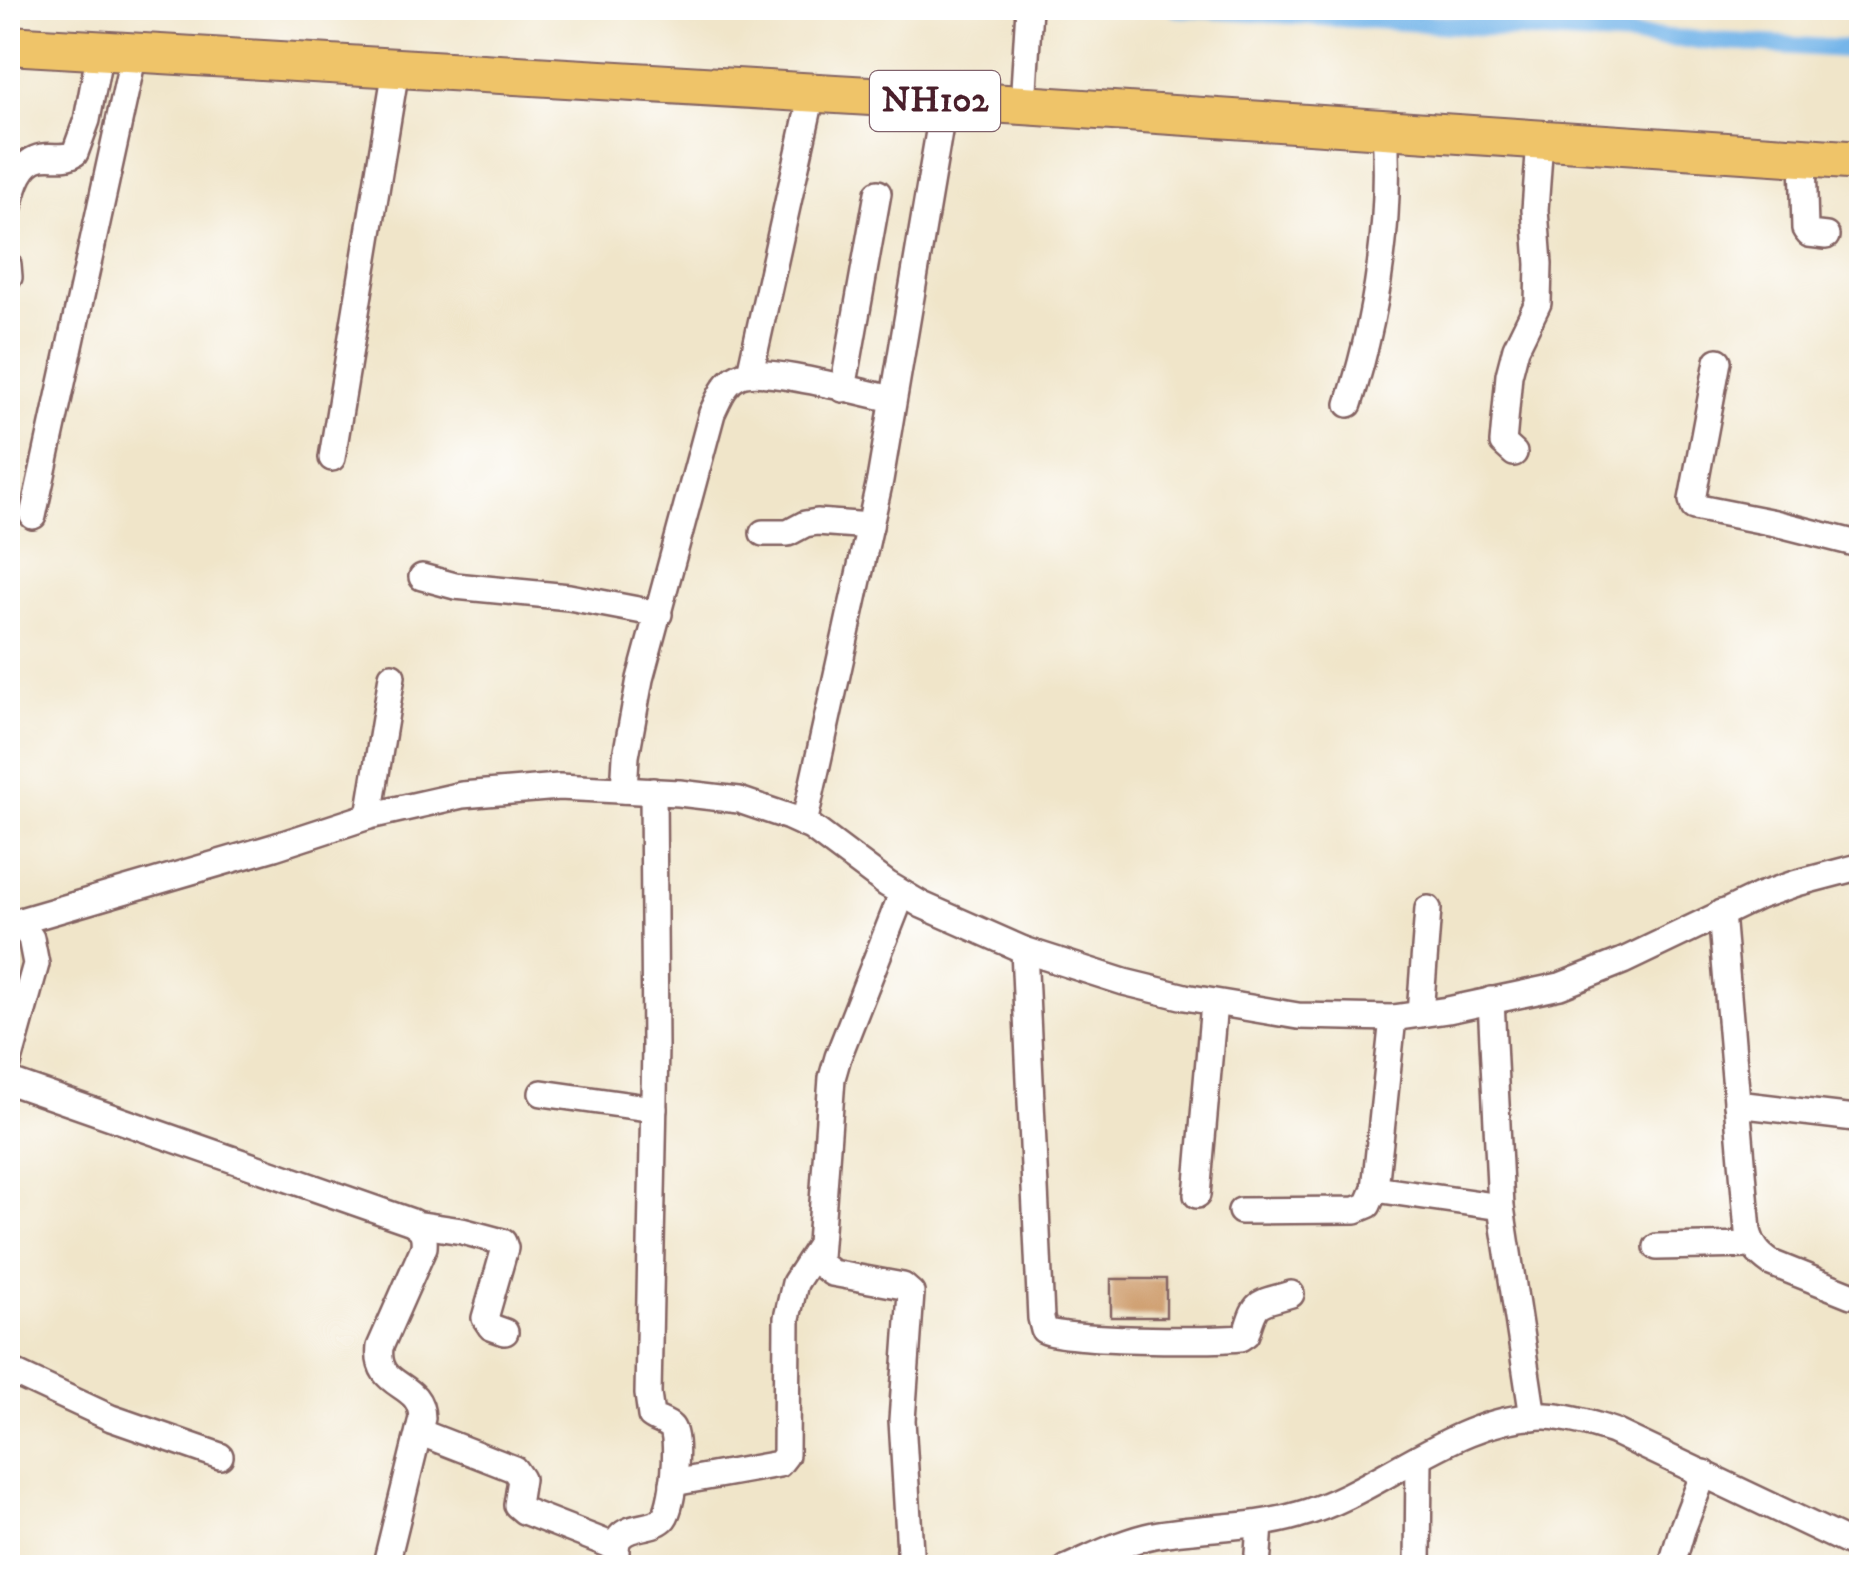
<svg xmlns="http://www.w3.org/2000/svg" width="1869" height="1575" font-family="'IM FELL DW Pica',serif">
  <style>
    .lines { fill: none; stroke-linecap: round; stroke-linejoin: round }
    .canal { stroke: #75b5e9; stroke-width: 18 }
    .building { fill: #cf9f70 }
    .minor-casing { stroke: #846462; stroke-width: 30 }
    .highway-casing { stroke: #846462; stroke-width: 42 }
    .minor { stroke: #fff; stroke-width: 25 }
    .highway { stroke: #efc469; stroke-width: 38 }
    .labels { text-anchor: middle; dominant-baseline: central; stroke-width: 8; stroke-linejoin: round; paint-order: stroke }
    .shield { fill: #fff; stroke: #80626b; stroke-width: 2.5 }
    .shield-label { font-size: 35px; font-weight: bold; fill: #4a1f2b }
  </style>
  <rect width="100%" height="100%" fill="#fff"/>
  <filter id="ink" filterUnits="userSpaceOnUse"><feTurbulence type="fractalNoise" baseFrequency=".01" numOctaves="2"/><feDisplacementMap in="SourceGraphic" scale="20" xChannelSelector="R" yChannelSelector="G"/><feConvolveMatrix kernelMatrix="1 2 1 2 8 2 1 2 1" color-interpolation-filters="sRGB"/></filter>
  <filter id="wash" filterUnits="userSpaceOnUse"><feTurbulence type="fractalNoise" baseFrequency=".0048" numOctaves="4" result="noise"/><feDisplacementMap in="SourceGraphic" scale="40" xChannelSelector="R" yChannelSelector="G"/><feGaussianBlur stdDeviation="2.25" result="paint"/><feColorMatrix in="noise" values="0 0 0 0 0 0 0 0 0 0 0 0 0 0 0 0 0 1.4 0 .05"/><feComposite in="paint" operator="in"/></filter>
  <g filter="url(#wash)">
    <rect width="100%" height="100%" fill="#f0e5c9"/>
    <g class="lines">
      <path class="canal" d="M 1176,8 L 1862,50"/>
    </g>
    <g id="blocks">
      <rect class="building" x="1111" y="1279" width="55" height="38"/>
    </g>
  </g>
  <g filter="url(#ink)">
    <use href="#blocks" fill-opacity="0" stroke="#846462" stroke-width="2.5"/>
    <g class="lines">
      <g class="minor-casing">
        <g id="minor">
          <path d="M 1023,105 L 1029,8"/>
          <path d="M 1803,158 L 1805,229 L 1809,234 L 1826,236"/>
          <path d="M 8,211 C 13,192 18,161 42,157 C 55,155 64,160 75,153 L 87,120 L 100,51"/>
          <path d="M 8,265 L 9,277"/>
          <path d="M 1718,361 L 1692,500 L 1694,507 L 1775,523 L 1862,545"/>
          <path d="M 750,373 L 812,94"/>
          <path d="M 843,389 L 878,193"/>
          <path d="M 1349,404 C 1378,313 1391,224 1385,129"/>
          <path d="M 1514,453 L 1503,443 L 1509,375 L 1516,348 L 1538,303 L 1539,264 L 1535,210 L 1540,140"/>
          <path d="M 332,458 L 396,69"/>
          <path d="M 33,516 L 134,53"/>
          <path d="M 763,533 L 788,533 L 805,524 L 817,522 L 870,526"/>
          <path d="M 422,577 L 455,586 L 569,597 L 659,614"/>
          <path d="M 624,790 L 626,756 L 640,679 L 712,413 C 719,399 724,383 739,376 C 762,365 863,393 893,399"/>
          <path d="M 369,816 L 392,676"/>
          <path d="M 804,824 L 880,480 L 944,102"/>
          <path d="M 902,894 L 838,1057 L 832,1078 L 819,1257 L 820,1264 L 832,1273 L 903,1286 L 911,1293 L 902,1420 L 911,1568"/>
          <path d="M 1721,913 L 1748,1231 C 1752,1246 1758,1254 1771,1263 L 1851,1295"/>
          <path d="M 8,924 L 25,930 L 31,938 L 36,964 L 8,1065"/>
          <path d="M 10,924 L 274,847 L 369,816 L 462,795 L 559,787 L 679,793 L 739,800 L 789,817 L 811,827 L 887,884 L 922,905 L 1024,950 L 1124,982 L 1185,997 L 1298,1016 L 1393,1018 L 1448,1010 L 1560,986 L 1623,961 L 1759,896 L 1797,883 L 1862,866"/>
          <path d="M 1024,950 L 1041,1318 L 1044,1330 C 1064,1341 1210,1341 1240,1338 L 1246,1334 C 1257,1298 1256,1305 1291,1294"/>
          <path d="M 1491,1000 L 1501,1207 L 1533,1417"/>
          <path d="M 1420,1014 L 1428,909"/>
          <path d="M 1393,1018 L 1375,1189 L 1501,1207"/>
          <path d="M 8,1081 L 412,1222 C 423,1229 425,1234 424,1247 L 380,1347 C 375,1391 421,1379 422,1418 L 385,1568"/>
          <path d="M 542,1093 L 654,1109"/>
          <path d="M 1737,1104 L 1855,1118 L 1862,1115"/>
          <path d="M 1197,1195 L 1214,1003"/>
          <path d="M 1241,1211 L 1356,1210 L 1368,1205 L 1375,1189"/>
          <path d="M 415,1224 L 462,1231 L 503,1242 L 505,1248 L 485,1318 L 491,1327 L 505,1332"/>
          <path d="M 1657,1247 L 1752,1245"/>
          <path d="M 8,1370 L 111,1418 L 220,1456"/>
          <path d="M 419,1432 L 514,1469 L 521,1479 L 517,1505 L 524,1511 L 616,1547"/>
          <path d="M 673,1483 L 779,1464 L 786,1455 L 787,1318 L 795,1283 L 819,1246"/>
          <path d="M 617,1568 C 617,1558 613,1545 620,1537 C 630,1525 652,1529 663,1519 C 673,1510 681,1436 671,1427 C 666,1422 656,1420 651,1416 L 648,1394 L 655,1047 L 653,791"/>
          <path d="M 1067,1568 C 1095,1556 1124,1541 1154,1535 C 1202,1526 1251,1529 1298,1515 C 1382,1492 1455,1415 1546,1416 C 1568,1417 1592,1424 1613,1431 L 1862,1549"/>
          <path d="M 1257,1568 L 1260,1524"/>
          <path d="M 1418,1568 L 1419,1458"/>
          <path d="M 1671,1568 L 1682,1530 L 1704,1473"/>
        </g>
      </g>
      <g class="highway-casing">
        <path id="highway" d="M 8,45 L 1023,105 L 1862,161"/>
      </g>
      <use href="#minor" class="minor"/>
      <use href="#highway" class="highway"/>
    </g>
  </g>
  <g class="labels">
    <rect class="shield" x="870" y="71" width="130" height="60" rx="8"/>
    <g class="shield-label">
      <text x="935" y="101">NH102</text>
    </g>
  </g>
  <rect width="1869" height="1575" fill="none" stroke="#fff" stroke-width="40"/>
</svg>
